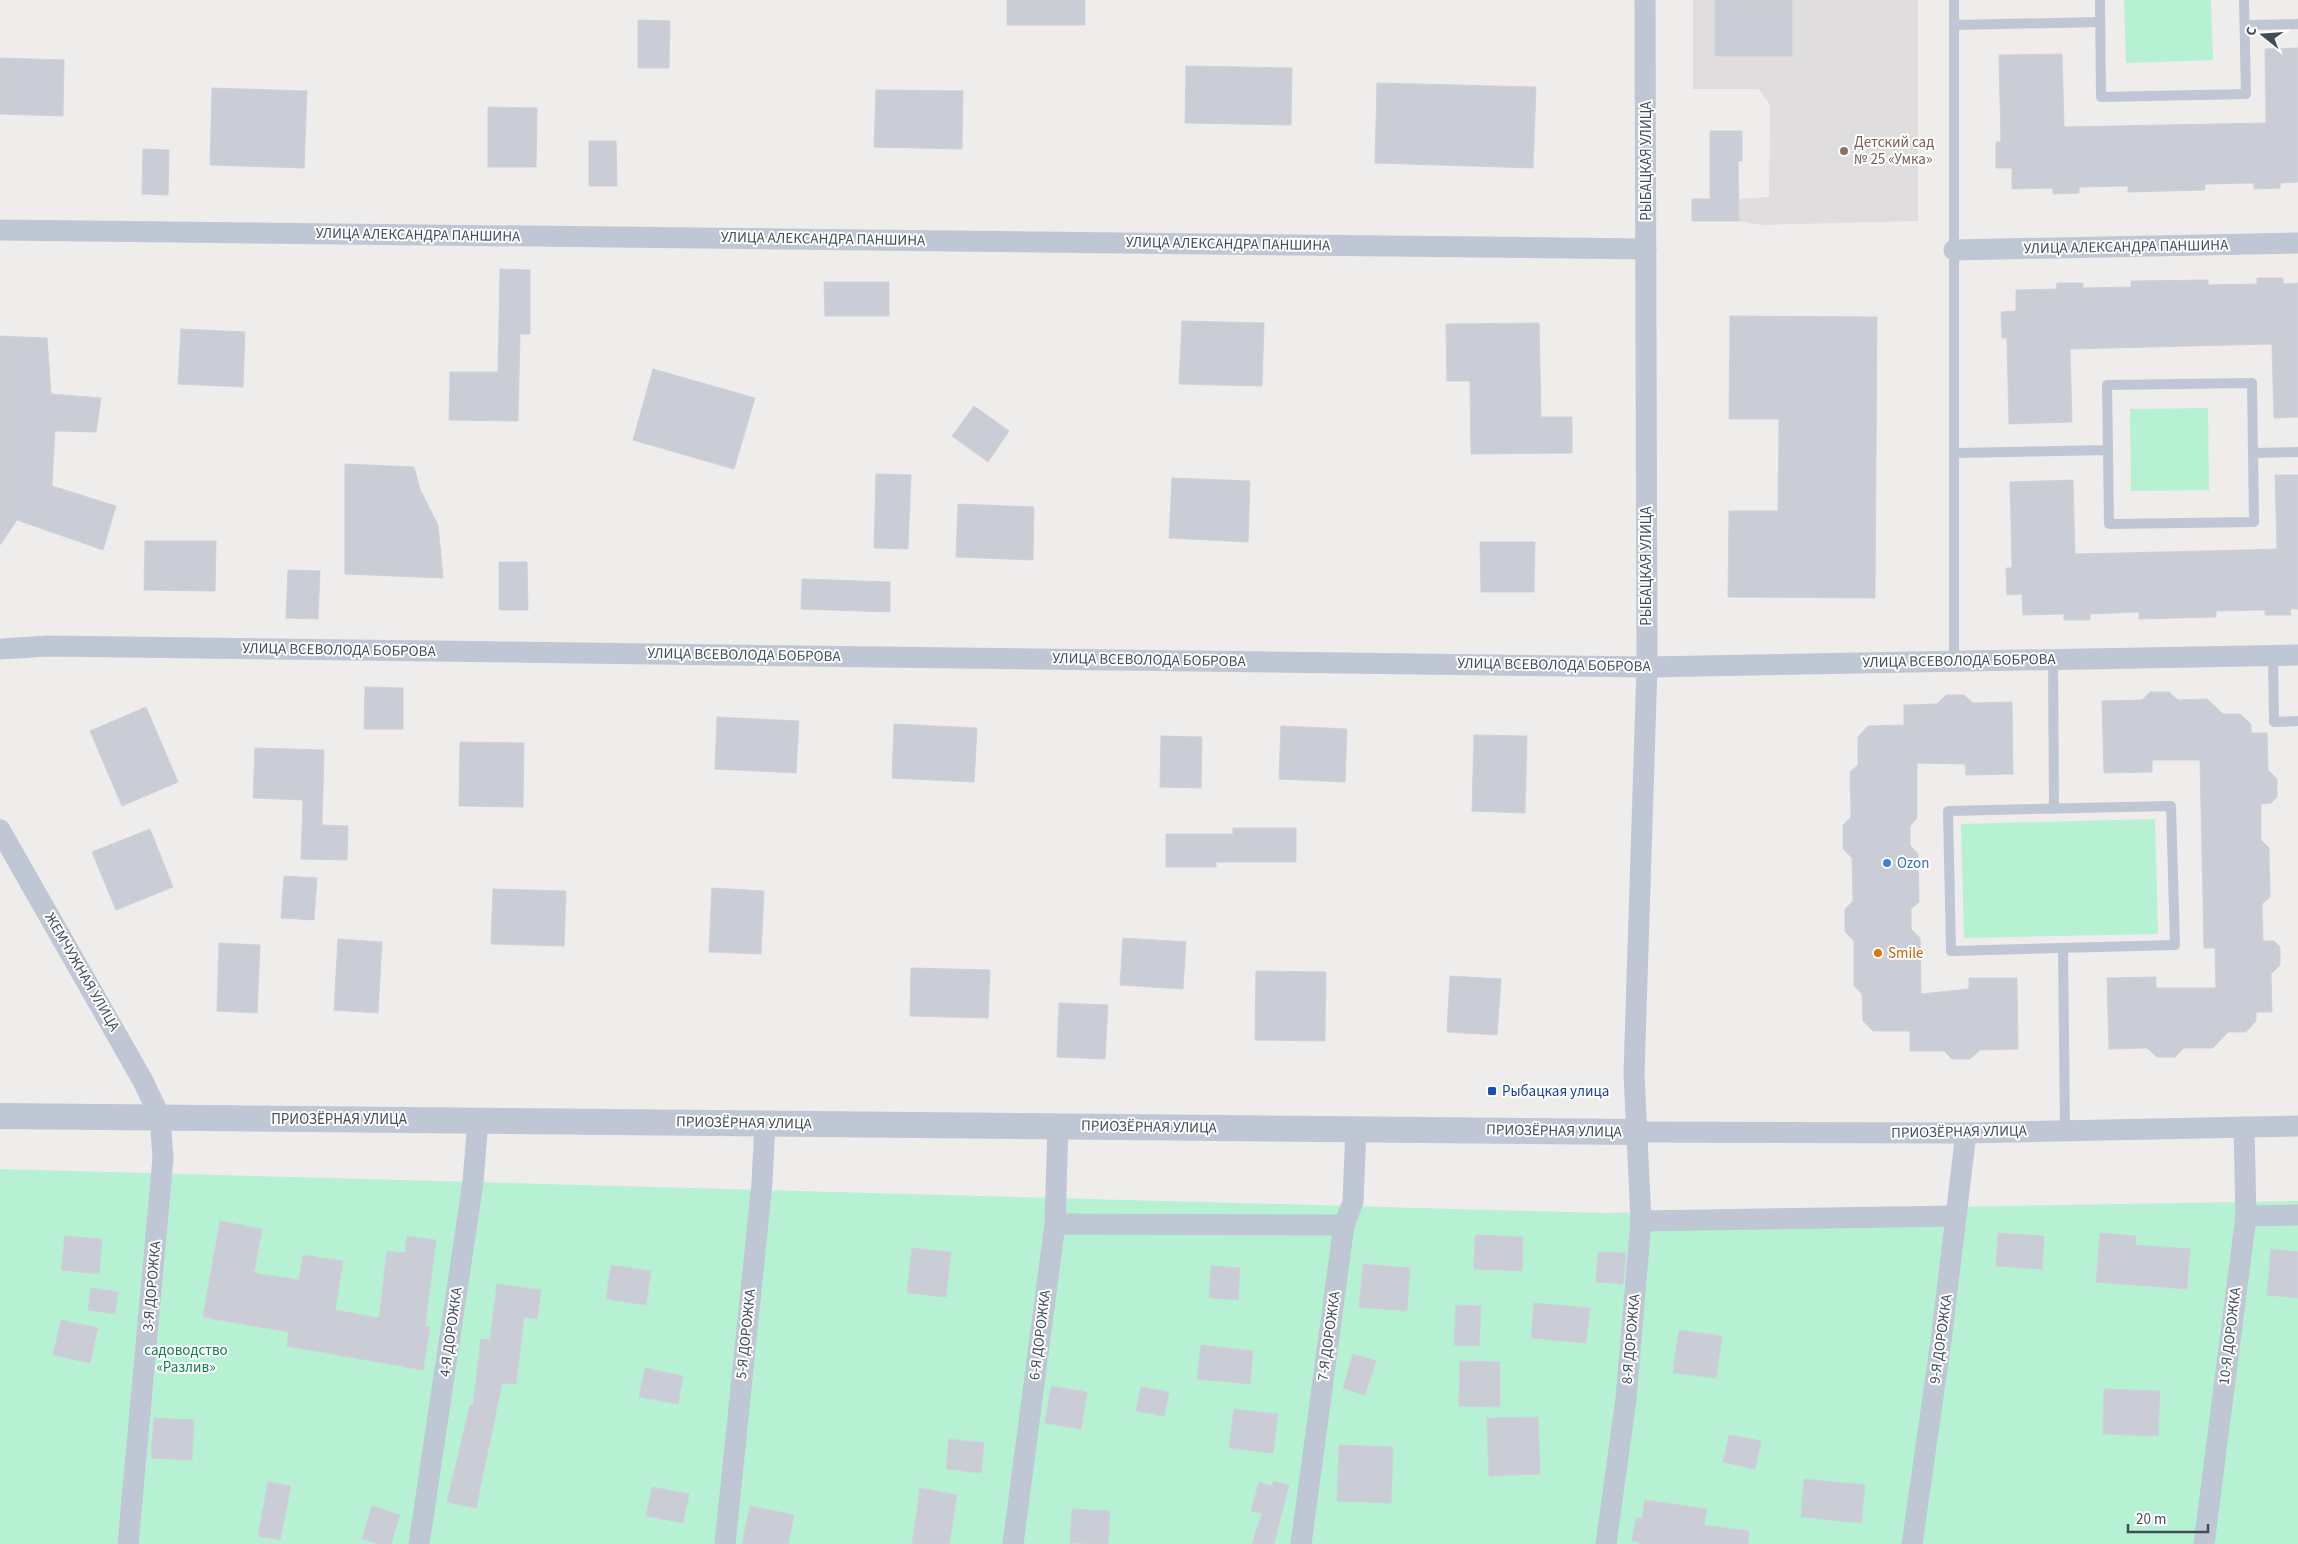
<svg xmlns="http://www.w3.org/2000/svg" width="2298" height="1544" font-family="'Source Sans 3',sans-serif">
  <style>
    .education { fill: #e0ddde }
    .green { fill: #b6f1d3 }
    .building { fill: #cacdd5; stroke: #cfd1d8 }
    .lines { fill: none; stroke-linecap: round; stroke-linejoin: round }
    .service { stroke: #bec7d3; stroke-width: 10 }
    .minor { stroke: #bec7d3; stroke-width: 21 }
    .tertiary { stroke: #bec7d3; stroke-width: 26 }
    .education-dot { fill: #8d6e63; stroke: #fff; stroke-width: 2 }
    .shop-dot { fill: #3f7fe0; stroke: #fff; stroke-width: 2 }
    .food-dot { fill: #e8710a; stroke: #fff; stroke-width: 2 }
    .transit-dot { fill: #1a4fb4; stroke: #fff; stroke-width: 2 }
    .labels { text-anchor: middle; dominant-baseline: central; stroke-width: 4; stroke-linejoin: round; paint-order: stroke }
    .education-label { font-size: 15px; fill: #785e54; stroke: #fff; text-anchor: start }
    .street-label { font-size: 15px; fill: #434d5a; stroke: #fff }
    .shop-label { font-size: 15px; fill: #366cbe; stroke: #fff; text-anchor: start }
    .food-label { font-size: 15px; fill: #c56008; stroke: #fff; text-anchor: start }
    .transit-label { font-size: 15px; fill: #164399; stroke: #fff; text-anchor: start }
    .park-label { font-size: 15px; fill: #107f54; stroke: #fff }
  </style>
  <rect width="100%" height="100%" fill="#efecec"/>
  <path class="education" d="M 1693,0 L 1918,0 L 1918,221 L 1761,225 L 1739,221 L 1739,199 L 1769,197 L 1770,105 L 1759,89 L 1693,89 Z"/>
  <g class="green">
    <path d="M 2124,0 L 2211,0 L 2213,60 L 2126,63 Z"/>
    <path d="M 2208,408 L 2209,490 L 2131,491 L 2130,409 Z"/>
    <path d="M 2155,819 L 2158,934 L 1964,938 L 1961,824 Z"/>
    <path d="M 0,1169 L 1603,1213 L 2298,1201 L 2298,1544 L 0,1544 Z"/>
  </g>
  <g class="building">
    <rect x="1007" y="0" width="78" height="25"/>
    <rect x="1715" y="0" width="77" height="56"/>
    <path d="M 638,20 L 670,21 L 669,68 L 638,68 Z"/>
    <path d="M 2298,48 L 2298,182 L 2280,183 L 2280,188 L 2254,189 L 2254,183 L 2205,184 L 2205,190 L 2128,192 L 2128,186 L 2079,187 L 2079,193 L 2053,194 L 2053,188 L 2012,189 L 2012,168 L 1996,168 L 1996,142 L 2001,142 L 1999,55 L 2062,54 L 2064,127 L 2266,123 L 2265,49 Z"/>
    <path d="M 0,58 L 64,60 L 63,116 L 0,114 Z"/>
    <path d="M 1186,66 L 1292,68 L 1291,125 L 1185,123 Z"/>
    <path d="M 1377,83 L 1536,87 L 1533,168 L 1375,163 Z"/>
    <path d="M 212,88 L 307,91 L 304,168 L 210,165 Z"/>
    <path d="M 876,90 L 963,91 L 962,149 L 874,147 Z"/>
    <path d="M 488,107 L 537,108 L 536,167 L 488,167 Z"/>
    <path d="M 1710,131 L 1742,131 L 1742,161 L 1738,161 L 1739,221 L 1692,221 L 1692,199 L 1710,199 Z"/>
    <path d="M 589,141 L 616,141 L 617,186 L 589,186 Z"/>
    <path d="M 143,149 L 169,150 L 168,195 L 142,194 Z"/>
    <path d="M 500,269 L 530,270 L 530,334 L 520,334 L 518,421 L 449,420 L 450,372 L 498,372 Z"/>
    <path d="M 2257,278 L 2283,278 L 2283,284 L 2298,283 L 2298,417 L 2274,418 L 2272,344 L 2070,349 L 2072,422 L 2009,424 L 2007,338 L 2002,338 L 2001,312 L 2016,311 L 2016,290 L 2056,289 L 2057,283 L 2083,283 L 2083,288 L 2131,287 L 2131,281 L 2208,280 L 2208,285 L 2257,284 Z"/>
    <path d="M 824,282 L 889,282 L 889,316 L 825,316 Z"/>
    <path d="M 1730,316 L 1877,317 L 1875,598 L 1728,597 L 1729,511 L 1778,511 L 1779,419 L 1729,419 Z"/>
    <path d="M 1182,321 L 1264,323 L 1262,386 L 1179,384 Z"/>
    <path d="M 1539,323 L 1541,417 L 1572,417 L 1572,453 L 1471,454 L 1470,381 L 1447,381 L 1446,324 Z"/>
    <path d="M 181,329 L 245,332 L 243,387 L 178,384 Z"/>
    <path d="M 0,336 L 47,338 L 51,394 L 101,398 L 96,432 L 55,431 L 52,486 L 116,506 L 103,550 L 17,520 L 0,545 Z"/>
    <path d="M 653,369 L 755,398 L 734,469 L 633,440 Z"/>
    <path d="M 974,406 L 1009,431 L 988,462 L 952,436 Z"/>
    <path d="M 345,464 L 414,467 L 420,489 L 438,525 L 443,578 L 345,574 Z"/>
    <path d="M 876,474 L 911,475 L 908,549 L 874,548 Z"/>
    <path d="M 2275,475 L 2298,475 L 2298,609 L 2290,609 L 2291,615 L 2265,615 L 2265,610 L 2216,611 L 2216,617 L 2139,619 L 2139,612 L 2090,614 L 2090,620 L 2064,620 L 2064,614 L 2023,615 L 2022,594 L 2007,595 L 2006,568 L 2012,568 L 2010,482 L 2073,480 L 2075,554 L 2206,551 L 2277,549 Z"/>
    <path d="M 1172,478 L 1250,481 L 1248,542 L 1169,538 Z"/>
    <path d="M 958,504 L 1034,507 L 1033,560 L 956,557 Z"/>
    <path d="M 145,541 L 216,541 L 215,591 L 144,590 Z"/>
    <path d="M 1480,542 L 1535,542 L 1534,592 L 1481,592 Z"/>
    <path d="M 499,562 L 527,562 L 528,610 L 499,610 Z"/>
    <path d="M 288,570 L 320,571 L 318,619 L 286,618 Z"/>
    <path d="M 802,579 L 890,582 L 890,612 L 801,609 Z"/>
    <path d="M 365,687 L 403,688 L 403,729 L 364,729 Z"/>
    <path d="M 2150,692 L 2169,692 L 2178,700 L 2207,699 L 2223,714 L 2240,714 L 2251,724 L 2251,733 L 2267,733 L 2268,770 L 2277,779 L 2277,797 L 2271,803 L 2261,804 L 2261,840 L 2269,848 L 2270,897 L 2262,904 L 2263,941 L 2274,941 L 2280,947 L 2280,965 L 2271,974 L 2272,1012 L 2256,1012 L 2256,1021 L 2246,1032 L 2228,1032 L 2213,1048 L 2184,1048 L 2175,1057 L 2157,1057 L 2147,1048 L 2109,1049 L 2107,978 L 2156,977 L 2156,988 L 2216,988 L 2215,948 L 2204,948 L 2200,760 L 2152,760 L 2152,772 L 2104,773 L 2102,701 L 2142,700 Z"/>
    <path d="M 1946,695 L 1964,695 L 1973,703 L 2012,702 L 2013,774 L 1966,775 L 1965,764 L 1917,763 L 1917,818 L 1910,826 L 1910,845 L 1918,854 L 1919,902 L 1911,909 L 1911,929 L 1920,938 L 1921,994 L 1969,989 L 1969,978 L 2017,978 L 2018,1049 L 1980,1050 L 1970,1059 L 1952,1059 L 1944,1051 L 1910,1051 L 1910,1031 L 1873,1031 L 1863,1021 L 1862,994 L 1854,986 L 1854,941 L 1845,932 L 1845,909 L 1853,901 L 1852,858 L 1843,849 L 1843,825 L 1851,817 L 1850,772 L 1858,765 L 1858,737 L 1868,726 L 1904,725 L 1904,705 L 1937,704 Z"/>
    <path d="M 146,707 L 178,782 L 122,806 L 90,731 Z"/>
    <path d="M 717,717 L 799,721 L 796,773 L 715,769 Z"/>
    <path d="M 894,724 L 977,728 L 974,782 L 892,778 Z"/>
    <path d="M 1281,726 L 1347,729 L 1345,782 L 1279,779 Z"/>
    <path d="M 1474,735 L 1527,736 L 1525,813 L 1472,811 Z"/>
    <path d="M 1161,736 L 1202,737 L 1201,788 L 1160,787 Z"/>
    <path d="M 460,742 L 524,743 L 523,807 L 459,806 Z"/>
    <path d="M 255,748 L 324,750 L 322,825 L 348,826 L 347,860 L 301,859 L 303,800 L 253,798 Z"/>
    <path d="M 1233,828 L 1296,828 L 1296,862 L 1216,862 L 1216,867 L 1166,867 L 1166,834 L 1233,834 Z"/>
    <path d="M 150,829 L 173,887 L 116,910 L 92,852 Z"/>
    <path d="M 284,876 L 317,878 L 314,920 L 281,918 Z"/>
    <path d="M 712,888 L 764,891 L 761,954 L 709,952 Z"/>
    <path d="M 493,889 L 566,891 L 564,946 L 491,944 Z"/>
    <path d="M 1123,938 L 1186,942 L 1183,989 L 1120,985 Z"/>
    <path d="M 338,939 L 382,942 L 378,1013 L 334,1010 Z"/>
    <path d="M 219,943 L 260,945 L 257,1013 L 217,1011 Z"/>
    <path d="M 911,968 L 990,970 L 988,1018 L 910,1016 Z"/>
    <path d="M 1256,971 L 1326,972 L 1325,1041 L 1255,1040 Z"/>
    <path d="M 1450,976 L 1501,979 L 1497,1035 L 1447,1032 Z"/>
    <path d="M 1059,1003 L 1108,1005 L 1105,1059 L 1057,1057 Z"/>
    <path d="M 220,1221 L 262,1229 L 254,1273 L 299,1280 L 303,1255 L 343,1261 L 335,1310 L 379,1318 L 387,1251 L 405,1253 L 407,1236 L 436,1240 L 425,1326 L 430,1327 L 423,1370 L 287,1346 L 289,1332 L 203,1317 Z"/>
    <path d="M 1998,1233 L 2044,1236 L 2042,1269 L 1996,1266 Z"/>
    <path d="M 2100,1233 L 2136,1236 L 2135,1245 L 2190,1249 L 2187,1289 L 2096,1282 Z"/>
    <path d="M 1475,1235 L 1523,1237 L 1522,1271 L 1474,1269 Z"/>
    <path d="M 65,1236 L 102,1239 L 99,1274 L 61,1270 Z"/>
    <path d="M 912,1248 L 951,1252 L 946,1297 L 907,1293 Z"/>
    <path d="M 2271,1249 L 2298,1252 L 2298,1298 L 2267,1295 Z"/>
    <path d="M 1598,1252 L 1626,1253 L 1623,1284 L 1596,1282 Z"/>
    <path d="M 1363,1264 L 1410,1268 L 1407,1311 L 1359,1307 Z"/>
    <path d="M 611,1265 L 651,1271 L 646,1305 L 606,1299 Z"/>
    <path d="M 1211,1266 L 1240,1268 L 1238,1300 L 1209,1298 Z"/>
    <path d="M 497,1284 L 541,1290 L 537,1319 L 524,1317 L 516,1384 L 502,1383 L 476,1508 L 447,1502 L 470,1405 L 473,1406 L 481,1339 L 490,1340 Z"/>
    <path d="M 91,1288 L 118,1292 L 115,1314 L 88,1310 Z"/>
    <path d="M 1534,1303 L 1590,1308 L 1586,1343 L 1531,1338 Z"/>
    <path d="M 1456,1305 L 1481,1306 L 1479,1346 L 1454,1345 Z"/>
    <path d="M 61,1320 L 98,1328 L 90,1363 L 53,1355 Z"/>
    <path d="M 1679,1330 L 1722,1336 L 1716,1378 L 1673,1373 Z"/>
    <path d="M 1201,1345 L 1253,1351 L 1250,1384 L 1197,1379 Z"/>
    <path d="M 1353,1354 L 1376,1361 L 1365,1395 L 1343,1388 Z"/>
    <path d="M 1460,1361 L 1500,1362 L 1500,1407 L 1459,1406 Z"/>
    <path d="M 645,1368 L 683,1376 L 678,1404 L 639,1397 Z"/>
    <path d="M 1051,1386 L 1087,1392 L 1081,1429 L 1045,1423 Z"/>
    <path d="M 1141,1387 L 1169,1392 L 1164,1416 L 1136,1411 Z"/>
    <path d="M 2104,1389 L 2160,1391 L 2158,1436 L 2103,1434 Z"/>
    <path d="M 1234,1409 L 1278,1414 L 1273,1453 L 1229,1448 Z"/>
    <path d="M 1538,1417 L 1540,1474 L 1489,1476 L 1487,1418 Z"/>
    <path d="M 154,1418 L 194,1420 L 192,1460 L 151,1458 Z"/>
    <path d="M 1729,1435 L 1761,1441 L 1755,1469 L 1723,1462 Z"/>
    <path d="M 949,1439 L 984,1443 L 981,1473 L 946,1469 Z"/>
    <path d="M 1339,1445 L 1393,1447 L 1391,1503 L 1337,1501 Z"/>
    <path d="M 1804,1479 L 1865,1485 L 1861,1523 L 1801,1517 Z"/>
    <path d="M 1273,1481 L 1289,1485 L 1274,1544 L 1252,1544 L 1262,1513 L 1251,1511 L 1259,1482 L 1272,1486 Z"/>
    <path d="M 268,1482 L 291,1486 L 280,1540 L 258,1536 Z"/>
    <path d="M 652,1487 L 689,1494 L 683,1523 L 646,1516 Z"/>
    <path d="M 920,1488 L 957,1495 L 949,1544 L 912,1544 Z"/>
    <path d="M 1645,1500 L 1707,1509 L 1704,1525 L 1749,1531 L 1748,1544 L 1639,1544 L 1639,1542 L 1632,1541 L 1636,1518 L 1642,1518 Z"/>
    <path d="M 372,1506 L 400,1515 L 391,1544 L 378,1544 L 362,1539 Z"/>
    <path d="M 750,1506 L 794,1515 L 788,1544 L 742,1544 Z"/>
    <path d="M 1072,1509 L 1110,1511 L 1108,1544 L 1070,1543 Z"/>
  </g>
  <g class="lines">
    <g class="service">
      <path d="M 2100,0 L 2101,97 L 2246,94 L 2244,0"/>
      <path d="M 1954,25 L 2100,22"/>
      <path d="M 2245,25 L 2298,24"/>
      <path d="M 1954,453 L 2108,450 L 2109,524 L 2254,522 L 2252,383 L 2107,385 L 2108,450"/>
      <path d="M 2253,453 L 2298,452"/>
      <path d="M 2273,656 L 2274,722 L 2298,721"/>
      <path d="M 2053,659 L 2054,809"/>
      <path d="M 1954,661 L 1954,0"/>
      <path d="M 2171,806 L 2175,945 L 1951,951 L 1948,811 Z"/>
      <path d="M 2063,948 L 2065,1131"/>
    </g>
    <g class="minor">
      <path d="M 0,230 L 1646,249"/>
      <path d="M 1954,250 L 2298,243"/>
      <path d="M 0,649 L 48,646 L 1647,667 L 2298,655"/>
      <path d="M 0,830 L 143,1081 L 160,1117 L 163,1158 L 128,1544"/>
      <path d="M 1638,1132 L 1966,1133 L 2298,1126"/>
      <path d="M 2246,1216 L 2298,1215"/>
      <path d="M 1641,1221 L 1956,1216"/>
      <path d="M 1055,1224 L 1344,1225"/>
      <path d="M 419,1544 L 473,1182 L 478,1120"/>
      <path d="M 725,1544 L 762,1183 L 765,1123"/>
      <path d="M 1013,1544 L 1055,1224 L 1058,1126"/>
      <path d="M 1301,1544 L 1344,1225 L 1353,1202 L 1356,1128"/>
      <path d="M 1606,1544 L 1626,1399 L 1641,1221 L 1634,1074 L 1647,667 L 1645,0"/>
      <path d="M 1912,1544 L 1941,1341 L 1966,1133"/>
      <path d="M 2204,1544 L 2246,1216 L 2244,1127"/>
    </g>
    <path class="tertiary" d="M 0,1116 L 1638,1132"/>
  </g>
  <circle class="education-dot" cx="1844" cy="151" r="5"/>
  <circle class="shop-dot" cx="1887" cy="863" r="5"/>
  <circle class="food-dot" cx="1878" cy="953" r="5"/>
  <rect class="transit-dot" x="1487" y="1086" width="10" height="10" rx="2.5"/>
  <g class="labels">
    <g class="education-label">
      <text x="1854" y="142">Детский сад<tspan x="1854" dy="17">№ 25 «Умка»</tspan></text>
    </g>
    <g class="street-label">
      <text transform="translate(1646 161) rotate(-90)">РЫБАЦКАЯ УЛИЦА</text>
      <text transform="translate(418 235) rotate(1)">УЛИЦА АЛЕКСАНДРА ПАНШИНА</text>
      <text transform="translate(823 239) rotate(1)">УЛИЦА АЛЕКСАНДРА ПАНШИНА</text>
      <text transform="translate(1228 244) rotate(1)">УЛИЦА АЛЕКСАНДРА ПАНШИНА</text>
      <text transform="translate(2126 247) rotate(-1)">УЛИЦА АЛЕКСАНДРА ПАНШИНА</text>
      <text transform="translate(1646 566) rotate(-90)">РЫБАЦКАЯ УЛИЦА</text>
      <text transform="translate(339 650) rotate(1)">УЛИЦА ВСЕВОЛОДА БОБРОВА</text>
      <text transform="translate(744 655) rotate(1)">УЛИЦА ВСЕВОЛОДА БОБРОВА</text>
      <text transform="translate(1149 660) rotate(1)">УЛИЦА ВСЕВОЛОДА БОБРОВА</text>
      <text transform="translate(1959 661) rotate(-1)">УЛИЦА ВСЕВОЛОДА БОБРОВА</text>
      <text transform="translate(1554 665) rotate(1)">УЛИЦА ВСЕВОЛОДА БОБРОВА</text>
      <text transform="translate(82 972) rotate(60)">ЖЕМЧУЖНАЯ УЛИЦА</text>
      <text x="339" y="1119">ПРИОЗЁРНАЯ УЛИЦА</text>
      <text transform="translate(744 1123) rotate(1)">ПРИОЗЁРНАЯ УЛИЦА</text>
      <text transform="translate(1149 1127) rotate(1)">ПРИОЗЁРНАЯ УЛИЦА</text>
      <text transform="translate(1554 1131) rotate(1)">ПРИОЗЁРНАЯ УЛИЦА</text>
      <text transform="translate(1959 1132) rotate(-1)">ПРИОЗЁРНАЯ УЛИЦА</text>
      <text transform="translate(152 1286) rotate(-85)">3-Я ДОРОЖКА</text>
      <text transform="translate(451 1332) rotate(-82)">4-Я ДОРОЖКА</text>
      <text transform="translate(746 1334) rotate(-84)">5-Я ДОРОЖКА</text>
      <text transform="translate(1040 1335) rotate(-83)">6-Я ДОРОЖКА</text>
      <text transform="translate(1329 1336) rotate(-82)">7-Я ДОРОЖКА</text>
      <text transform="translate(2230 1336) rotate(-83)">10-Я ДОРОЖКА</text>
      <text transform="translate(1631 1339) rotate(-85)">8-Я ДОРОЖКА</text>
      <text transform="translate(1941 1339) rotate(-82)">9-Я ДОРОЖКА</text>
    </g>
    <g class="shop-label">
      <text x="1897" y="863">Ozon</text>
    </g>
    <g class="food-label">
      <text x="1888" y="953">Smile</text>
    </g>
    <g class="transit-label">
      <text x="1502" y="1091">Рыбацкая улица</text>
    </g>
    <g class="park-label">
      <text x="186" y="1350">садоводство<tspan x="186" dy="17">«Разлив»</tspan></text>
    </g>
  </g>
  <g transform="translate(2263 35) rotate(287)" stroke="#ffffff" stroke-width="4" paint-order="stroke">
  <path d="M0-4L9 19L0 12L-9 19Z" fill="#434d5a"/>
  <text y="-8" font-size="14" font-weight="bold" text-anchor="middle" fill="#434d5a">С</text>
  </g>
  <path d="M2128 1524v8h80v-8" fill="none" stroke="#434d5a" stroke-width="2.5"/>
  <text x="2136" y="1524" font-size="15" fill="#434d5a" stroke="#ffffff" stroke-width="4" paint-order="stroke">20 m</text>
</svg>
